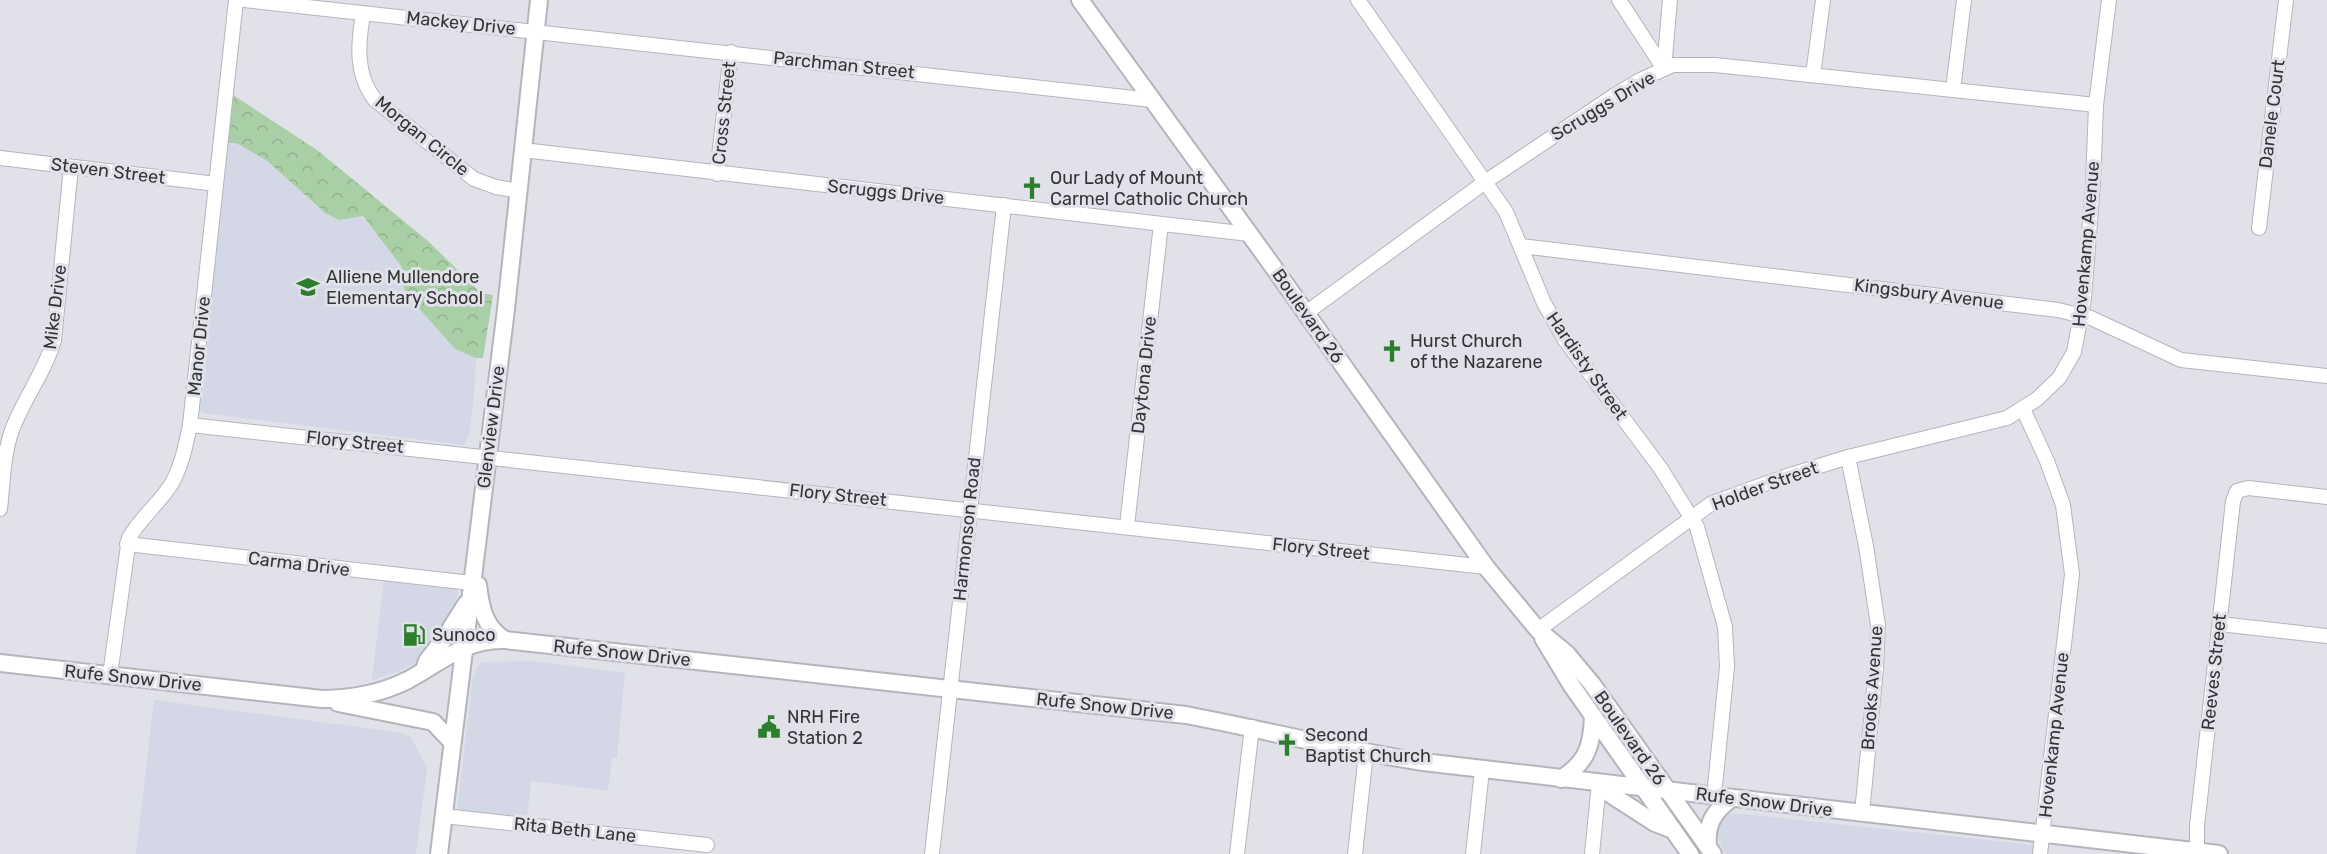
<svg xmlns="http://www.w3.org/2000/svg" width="2327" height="854" font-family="Rubik,sans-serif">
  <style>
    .built { fill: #d4d7e5 }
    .park { fill: url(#park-crowns) }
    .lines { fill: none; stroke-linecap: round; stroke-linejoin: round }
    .minor-casing { stroke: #b4b5bb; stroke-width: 16 }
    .major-casing { stroke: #b4b5bb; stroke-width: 20 }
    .minor { stroke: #fff; stroke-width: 14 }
    .major { stroke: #fff; stroke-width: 16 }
    .labels { text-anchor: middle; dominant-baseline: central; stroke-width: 6; stroke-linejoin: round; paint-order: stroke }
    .street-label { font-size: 18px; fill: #343537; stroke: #e1e2e9 }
    .poi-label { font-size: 18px; fill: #343537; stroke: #e1e2e9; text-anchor: start }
  </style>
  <defs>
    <pattern id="park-crowns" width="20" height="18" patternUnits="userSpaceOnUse" patternTransform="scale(1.5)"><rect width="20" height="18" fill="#a8cfa5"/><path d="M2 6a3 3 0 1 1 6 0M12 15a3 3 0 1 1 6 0" fill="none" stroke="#91b28f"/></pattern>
  </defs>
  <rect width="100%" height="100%" fill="#e1e2e9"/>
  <g class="built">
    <path d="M 228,143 L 236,143 L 266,160 L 316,206 L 339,220 L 362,216 L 401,266 L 400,279 L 407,295 L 455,349 L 476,358 L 474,395 L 469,434 L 464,445 L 202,413 L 199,408 Z"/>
    <path d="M 384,579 L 457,589 L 458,594 L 449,619 L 419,661 L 400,671 L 372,680 Z"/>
    <path d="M 531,661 L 625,673 L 617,758 L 612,758 L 608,791 L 531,781 L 527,818 L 457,810 L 473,676 L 481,662 Z"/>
    <path d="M 154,700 L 397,732 L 410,736 L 427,768 L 416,854 L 136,854 Z"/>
    <path d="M 1719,814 L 1742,814 L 2034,845 L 2033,854 L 1725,854 L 1715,829 Z"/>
  </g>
  <path class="park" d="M 233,95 L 317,150 L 428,241 L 481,293 L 493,295 L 483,358 L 476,358 L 455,349 L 407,295 L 400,279 L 401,266 L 363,216 L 339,220 L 325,213 L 266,160 L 236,143 L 228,143 Z"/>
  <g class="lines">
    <g class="minor-casing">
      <g id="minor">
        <path d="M 244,0 L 1152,100"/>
        <path d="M 1358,0 L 1506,212 L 1544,303 L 1565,340 L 1661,469 L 1697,527 L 1725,627 L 1727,667 L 1714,796"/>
        <path d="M 1619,0 L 1664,69"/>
        <path d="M 363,14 C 358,44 355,74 375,100 L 474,179 L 496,187 L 519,191"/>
        <path d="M 1664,69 L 1670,0"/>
        <path d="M 1813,75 L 1823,0"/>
        <path d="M 1953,90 L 1964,0"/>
        <path d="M 523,150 L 1249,234"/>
        <path d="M 0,158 L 216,184"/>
        <path d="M 717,174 L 731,52"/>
        <path d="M 2259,228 L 2286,0"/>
        <path d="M 1521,246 L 2058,310 L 2091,318 L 2181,360 L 2327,376"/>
        <path d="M 1306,313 L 1485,182 L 1615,95 L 1640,80 L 1673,65 L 1715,65 L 2096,105"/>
        <path d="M 2023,409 L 2047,461 L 2063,505 L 2072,574 L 2040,854"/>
        <path d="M 190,425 L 1486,567"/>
        <path d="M 1848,457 L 1866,546 L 1878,625 L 1876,668 L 1862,813"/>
        <path d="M 0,509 C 3,483 3,455 12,430 C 24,398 45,372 54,340 L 71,167"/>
        <path d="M 1127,526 L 1161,224"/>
        <path d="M 127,544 L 471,583"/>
        <path d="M 2220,624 L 2327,636"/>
        <path d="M 1538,630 L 1712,503 L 1784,477 L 1848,457 L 2007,418 L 2037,399 L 2059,378 L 2074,352 L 2084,299 L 2093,183 L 2096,105 L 2109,0"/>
        <path d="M 110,675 L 129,538 C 140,518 160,503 172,483 C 182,465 186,444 190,425 L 236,0"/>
        <path d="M 444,816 L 707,845"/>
        <path d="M 932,854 L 1004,205"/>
        <path d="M 1237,854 L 1252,727"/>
        <path d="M 1355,854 L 1366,753"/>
        <path d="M 1473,854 L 1482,770"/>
        <path d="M 1592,854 L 1599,783"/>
        <path d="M 2197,854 L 2197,826 L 2233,501 L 2237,491 L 2248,488 L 2327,497"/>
      </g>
    </g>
    <g class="major-casing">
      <g id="major">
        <path d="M 1080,0 L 1269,261 L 1486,567 L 1538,630 L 1567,654 L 1592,684 L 1713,854"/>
        <path d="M 478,585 C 481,608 484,627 505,640"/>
        <path d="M 1543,638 L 1572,686 L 1690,854"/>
        <path d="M 0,663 L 322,699 C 353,699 380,694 408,680 C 440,663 466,638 505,640 L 1186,715 C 1265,730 1343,750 1423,762 L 2219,854"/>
        <path d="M 424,670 L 427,661 L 444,639 L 466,604"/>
        <path d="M 338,703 L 433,722 L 452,742"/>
        <path d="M 1561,779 C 1587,762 1592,746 1593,716"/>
        <path d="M 1605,784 L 1610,794 L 1655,823 L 1673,830"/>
        <path d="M 1708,847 C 1706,824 1713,812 1732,798"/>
        <path d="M 439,854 L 506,309 L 539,0"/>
      </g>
    </g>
    <use href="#minor" class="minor"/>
    <use href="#major" class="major"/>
  </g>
  <defs>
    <g id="church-bare" transform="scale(1.8)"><path d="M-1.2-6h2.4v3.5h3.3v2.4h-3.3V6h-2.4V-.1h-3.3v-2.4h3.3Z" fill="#2b7e2b" stroke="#e1e2e9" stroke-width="2.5" paint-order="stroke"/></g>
    <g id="school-bare" transform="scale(1.8)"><path d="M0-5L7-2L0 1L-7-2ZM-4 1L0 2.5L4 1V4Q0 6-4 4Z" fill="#2b7e2b" stroke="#e1e2e9" stroke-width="2.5" paint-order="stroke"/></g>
    <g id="fuel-bare" transform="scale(1.8)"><path d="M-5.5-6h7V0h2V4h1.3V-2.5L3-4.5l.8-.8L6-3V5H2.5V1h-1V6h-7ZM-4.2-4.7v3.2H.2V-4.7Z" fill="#2b7e2b" stroke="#e1e2e9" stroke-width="2.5" paint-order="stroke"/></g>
    <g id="civic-bare" transform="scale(1.8)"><path d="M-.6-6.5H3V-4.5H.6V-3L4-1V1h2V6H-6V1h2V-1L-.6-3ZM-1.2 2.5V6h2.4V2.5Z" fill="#2b7e2b" stroke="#e1e2e9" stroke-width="2.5" paint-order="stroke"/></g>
  </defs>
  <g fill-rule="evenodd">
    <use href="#church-bare" x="1032" y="188"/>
    <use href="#school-bare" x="308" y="287"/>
    <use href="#church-bare" x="1392" y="351"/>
    <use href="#fuel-bare" x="414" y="635"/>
    <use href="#civic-bare" x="769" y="727"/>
    <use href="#church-bare" x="1287" y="745"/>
  </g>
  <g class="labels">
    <g class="street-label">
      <text transform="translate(461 23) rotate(6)">Mackey Drive</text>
      <text transform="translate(844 65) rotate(6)">Parchman Street</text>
      <text transform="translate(1603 106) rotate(-31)">Scruggs Drive</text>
      <text transform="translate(724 113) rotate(-84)">Cross Street</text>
      <text transform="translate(2272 114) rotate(-83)">Danele Court</text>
      <text transform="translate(422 136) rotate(39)">Morgan Circle</text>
      <text transform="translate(108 171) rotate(7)">Steven Street</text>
      <text transform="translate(886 192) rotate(6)">Scruggs Drive</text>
      <text transform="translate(2086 244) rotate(-85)">Hovenkamp Avenue</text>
      <text transform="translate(1929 294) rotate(7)">Kingsbury Avenue</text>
      <text transform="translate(55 307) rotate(-83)">Mike Drive</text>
      <text transform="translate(1308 316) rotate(55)">Boulevard 26</text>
      <text transform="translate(199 346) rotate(-84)">Manor Drive</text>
      <text transform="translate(1587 366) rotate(55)">Hardisty Street</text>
      <text transform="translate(1144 375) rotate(-84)">Daytona Drive</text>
      <text transform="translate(491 427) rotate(-83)">Glenview Drive</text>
      <text transform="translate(355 442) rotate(6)">Flory Street</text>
      <text transform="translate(1765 486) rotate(-20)">Holder Street</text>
      <text transform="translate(838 495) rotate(6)">Flory Street</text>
      <text transform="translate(967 529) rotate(-84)">Harmonson Road</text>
      <text transform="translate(1321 549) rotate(6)">Flory Street</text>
      <text transform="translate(299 564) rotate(7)">Carma Drive</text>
      <text transform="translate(622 653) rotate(6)">Rufe Snow Drive</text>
      <text transform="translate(2214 672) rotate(-84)">Reeves Street</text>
      <text transform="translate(133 678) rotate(6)">Rufe Snow Drive</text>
      <text transform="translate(1872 688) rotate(-86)">Brooks Avenue</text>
      <text transform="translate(1105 706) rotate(6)">Rufe Snow Drive</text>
      <text transform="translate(2054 735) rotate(-84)">Hovenkamp Avenue</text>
      <text transform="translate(1630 738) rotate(55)">Boulevard 26</text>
      <text transform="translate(1764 802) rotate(7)">Rufe Snow Drive</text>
      <text transform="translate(575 830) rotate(6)">Rita Beth Lane</text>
    </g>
    <g class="poi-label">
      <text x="1050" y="178">Our Lady of Mount<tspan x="1050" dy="21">Carmel Catholic Church</tspan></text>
      <text x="326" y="277">Alliene Mullendore<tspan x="326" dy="21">Elementary School</tspan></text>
      <text x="1410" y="341">Hurst Church<tspan x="1410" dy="21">of the Nazarene</tspan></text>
      <text x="432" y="635">Sunoco</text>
      <text x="787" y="717">NRH Fire<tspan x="787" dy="21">Station 2</tspan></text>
      <text x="1305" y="735">Second<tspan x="1305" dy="21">Baptist Church</tspan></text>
    </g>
  </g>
</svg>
